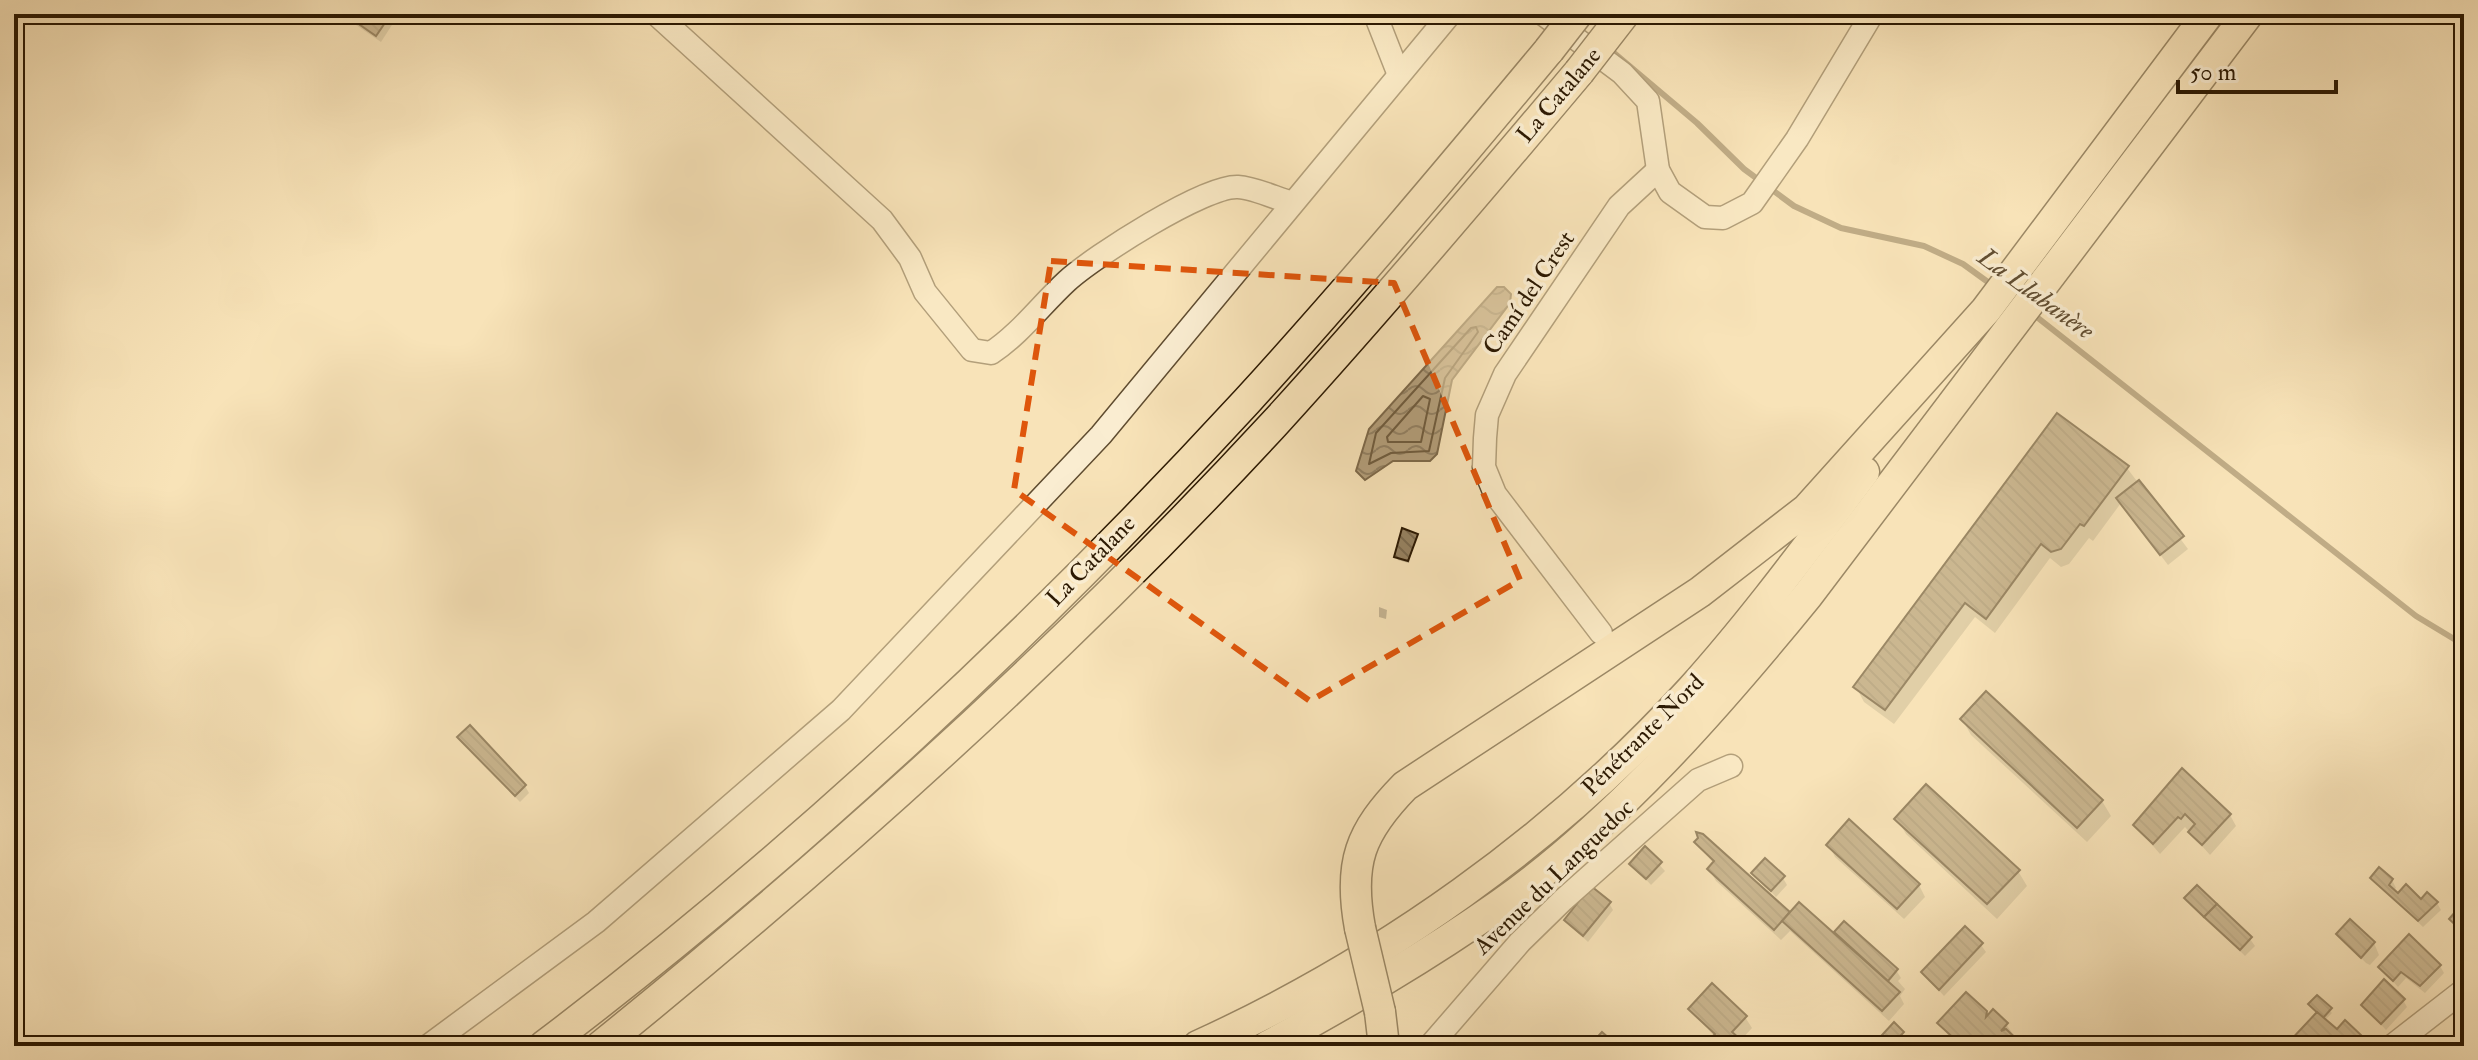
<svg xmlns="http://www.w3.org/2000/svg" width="2478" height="1060" font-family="'IM FELL Double Pica',serif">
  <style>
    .water { fill: url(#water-waves); stroke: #7d694a; stroke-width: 2 }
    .shadow { fill: #0003 }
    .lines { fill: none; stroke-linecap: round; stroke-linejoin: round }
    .shore { stroke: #705c3e; stroke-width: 2 }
    .stream { stroke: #7d694a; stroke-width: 6 }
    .building { fill: url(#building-back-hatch); stroke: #2c1902; stroke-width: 2 }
    .minor-casing { stroke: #5f4c30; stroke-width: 25 }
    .highway-casing { stroke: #2c1902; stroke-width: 33 }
    .minor { stroke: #faedd1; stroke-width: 22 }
    .highway { stroke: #f8e3b8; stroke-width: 30 }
    .highway-bridge-casing { stroke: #2c1902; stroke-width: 33; stroke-linecap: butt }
    .highway-bridge { stroke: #f8e3b8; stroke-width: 30 }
    .marked { fill: none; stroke: #df560c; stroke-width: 6; stroke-dasharray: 16 10; stroke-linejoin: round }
    .labels { text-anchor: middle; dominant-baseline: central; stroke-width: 7; stroke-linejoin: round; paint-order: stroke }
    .street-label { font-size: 24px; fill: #2c1902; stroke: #faedd1 }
    .water-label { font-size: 26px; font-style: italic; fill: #624e32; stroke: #faedd1 }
  </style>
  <defs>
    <pattern id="water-waves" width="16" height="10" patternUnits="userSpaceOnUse" patternTransform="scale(2)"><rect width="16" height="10" fill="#b39e7a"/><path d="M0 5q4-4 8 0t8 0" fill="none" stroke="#928062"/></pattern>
    <pattern id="building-back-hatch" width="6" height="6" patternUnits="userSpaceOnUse" patternTransform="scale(2)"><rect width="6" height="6" fill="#968261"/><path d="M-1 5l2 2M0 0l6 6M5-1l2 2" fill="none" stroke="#7b6a4e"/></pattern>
  </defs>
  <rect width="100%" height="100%" fill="#f8e3b8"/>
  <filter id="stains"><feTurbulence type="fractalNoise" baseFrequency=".0025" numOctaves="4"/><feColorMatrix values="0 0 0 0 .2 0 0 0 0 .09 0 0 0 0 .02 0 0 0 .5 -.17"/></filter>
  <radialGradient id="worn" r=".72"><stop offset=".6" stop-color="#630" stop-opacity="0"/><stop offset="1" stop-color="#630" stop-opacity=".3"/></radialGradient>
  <path class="water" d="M 1497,287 L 1504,287 L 1511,294 L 1510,303 L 1452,380 L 1437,454 L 1430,461 L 1393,461 L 1365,480 L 1356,471 L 1369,429 Z"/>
  <g class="shadow">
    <path d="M 355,14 L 399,14 L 381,42 L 356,25 L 352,18 Z"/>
    <path d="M 2127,468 L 2188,549 L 2168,565 L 2121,503 L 2093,541 L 2089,538 L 2069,564 L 2061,567 L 2050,558 L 1995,633 L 1975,617 L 1894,724 L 1864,702 L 1856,687 Z"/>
    <path d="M 1416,535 L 1409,563 L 1398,560 L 1396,557 Z"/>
    <path d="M 1379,607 L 1387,610 L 1386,619 L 1379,617 Z"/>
    <path d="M 1962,719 L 2102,801 L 2111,816 L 2087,842 L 1971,735 Z"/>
    <path d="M 459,738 L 525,786 L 529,793 L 520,802 Z"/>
    <path d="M 2182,771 L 2230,815 L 2236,826 L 2210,855 L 2185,827 L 2160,854 L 2136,826 Z"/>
    <path d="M 1897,819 L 2018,871 L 2027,886 L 1997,919 L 1906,834 Z"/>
    <path d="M 1703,837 L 1790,915 L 1840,940 L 1836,932 L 1896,970 L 1901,978 L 1898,981 L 1905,989 L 1900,996 L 1904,1004 L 1889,1021 L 1790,931 L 1781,940 L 1716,881 L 1709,869 L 1714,864 L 1697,843 Z"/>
    <path d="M 1829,845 L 1919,885 L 1925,897 L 1904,919 L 1835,857 Z"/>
    <path d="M 1645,849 L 1665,871 L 1651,885 L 1632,864 Z"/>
    <path d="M 1754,873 L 1783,878 L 1787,885 L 1776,897 Z"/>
    <path d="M 2372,878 L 2392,880 L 2396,888 L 2393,891 L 2437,903 L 2441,910 L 2423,927 Z"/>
    <path d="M 2187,898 L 2250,939 L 2255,946 L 2245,956 Z"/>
    <path d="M 1609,903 L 1613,910 L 1588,942 L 1566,921 Z"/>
    <path d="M 2338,934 L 2374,943 L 2379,955 L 2370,965 L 2366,963 Z"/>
    <path d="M 1981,945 L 1986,952 L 1944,996 L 1923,973 Z"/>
    <path d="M 2440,966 L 2444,973 L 2425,993 L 2406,978 L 2398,987 L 2381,968 Z"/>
    <path d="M 2317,998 L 2332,1013 L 2324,1021 L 2337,1032 L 2360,1036 L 2362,1046 L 2294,1046 L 2292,1043 L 2318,1013 Z"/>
    <path d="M 2403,1000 L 2407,1007 L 2386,1030 L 2363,1005 Z"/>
    <path d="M 1690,1009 L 1745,1017 L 1752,1028 L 1740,1041 L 1745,1046 L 1707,1046 L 1715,1037 Z"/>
    <path d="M 1985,1013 L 1988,1018 L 2006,1024 L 2021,1046 L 1955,1046 L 1940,1023 Z"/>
    <path d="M 1894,1025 L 1904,1036 L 1895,1046 L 1874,1046 Z"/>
  </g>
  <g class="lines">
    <g class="shore">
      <path d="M 1471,328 L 1476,327 L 1478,332 L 1445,378 L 1429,451 L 1391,453 L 1369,464 L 1376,433 Z"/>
      <path d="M 1423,396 L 1430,399 L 1421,442 L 1388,442 L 1387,437 Z"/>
    </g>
    <g class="stream">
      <path d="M 1607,47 L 1697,123 L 1744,169 L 1794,206 L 1841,228 L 1924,246 L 1963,264 L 1992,285"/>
      <path d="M 2033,314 L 2416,616 L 2464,645"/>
    </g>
  </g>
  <g class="building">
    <path d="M 352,14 L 391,14 L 376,36 L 350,18 Z"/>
    <path d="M 2057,413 L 2129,466 L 2084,526 L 2080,524 L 2061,549 L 2051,552 L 2041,544 L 1986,619 L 1965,603 L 1885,710 L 1853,687 Z"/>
    <path d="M 2139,480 L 2184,536 L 2160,555 L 2116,498 Z"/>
    <path d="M 1402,528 L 1418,534 L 1408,561 L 1394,557 Z"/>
    <path d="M 1986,691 L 2103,800 L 2077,828 L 1960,719 Z"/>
    <path d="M 470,725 L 526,785 L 515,796 L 457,737 Z"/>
    <path d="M 2182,768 L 2231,814 L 2202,845 L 2188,832 L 2195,824 L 2185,814 L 2181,819 L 2178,817 L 2153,844 L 2133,825 Z"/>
    <path d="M 1926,784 L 2020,870 L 1987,904 L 1894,819 Z"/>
    <path d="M 1849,819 L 1920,884 L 1897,909 L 1826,845 Z"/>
    <path d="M 1696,832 L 1703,834 L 1790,912 L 1774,930 L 1707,869 L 1714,861 L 1694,842 L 1698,838 Z"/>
    <path d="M 1645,846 L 1662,862 L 1646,879 L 1629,864 Z"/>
    <path d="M 1765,858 L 1785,876 L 1771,891 L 1751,873 Z"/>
    <path d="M 2379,867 L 2393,879 L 2389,885 L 2398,893 L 2406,884 L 2421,899 L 2427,892 L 2438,902 L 2418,921 L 2370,878 Z"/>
    <path d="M 2197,885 L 2217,904 L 2204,917 L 2184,898 Z"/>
    <path d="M 1591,886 L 1611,902 L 1583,936 L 1564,920 Z"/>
    <path d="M 1799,902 L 1900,992 L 1882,1011 L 1782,921 Z"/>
    <path d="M 2464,902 L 2464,933 L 2449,919 Z"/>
    <path d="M 2217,904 L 2252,937 L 2240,950 L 2204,917 Z"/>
    <path d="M 2350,919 L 2375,942 L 2361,958 L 2336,934 Z"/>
    <path d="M 1844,921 L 1898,969 L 1888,981 L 1834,932 Z"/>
    <path d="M 1965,926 L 1983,943 L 1939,990 L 1921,972 Z"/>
    <path d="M 2409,934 L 2441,965 L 2420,986 L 2401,972 L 2393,981 L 2378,967 Z"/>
    <path d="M 2384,979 L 2405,999 L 2381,1024 L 2361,1005 Z"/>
    <path d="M 1712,983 L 1747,1016 L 1732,1032 L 1748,1046 L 1704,1046 L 1715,1034 L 1688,1009 Z"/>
    <path d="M 1966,992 L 1987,1011 L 1986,1017 L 1993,1009 L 2008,1023 L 2001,1031 L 2006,1029 L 2024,1046 L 1952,1046 L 1957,1041 L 1937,1023 Z"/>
    <path d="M 2317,995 L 2332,1008 L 2323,1018 L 2308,1004 Z"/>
    <path d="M 2317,1012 L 2337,1029 L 2345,1020 L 2361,1035 L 2353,1044 L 2348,1039 L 2342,1046 L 2294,1046 L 2289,1042 Z"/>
    <path d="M 1894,1022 L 1904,1032 L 1891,1046 L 1872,1046 Z"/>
    <path d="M 1602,1032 L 1618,1046 L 1589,1046 Z"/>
  </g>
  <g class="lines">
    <g class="minor-casing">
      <g id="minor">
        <path d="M 656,14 L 882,220 L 910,258 L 925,292 L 972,350 L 991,353 C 1020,334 1041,305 1067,281 C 1093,257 1205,185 1238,187 C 1255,188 1275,198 1292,203"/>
        <path d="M 1375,14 L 1399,75"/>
        <path d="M 1543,14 L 1622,73 L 1648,101 L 1658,170 L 1670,192 L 1705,217 L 1723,218 L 1752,203 L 1797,139 L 1872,14"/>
        <path d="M 1601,633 L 1495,494 L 1484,467 L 1485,438 L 1487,415 L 1505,374 L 1619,206 L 1658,170"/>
        <path d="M 428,1046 L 596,922 L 841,710 L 1101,435 L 1450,14"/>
        <path d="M 1430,1046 L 1520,942 L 1563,900 L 1698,780 L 1731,766"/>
        <path d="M 2392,1046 L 2464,990"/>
      </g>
    </g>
    <g class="highway-casing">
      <g id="highway">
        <path d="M 1360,928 C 1348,863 1360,832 1405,786 L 1700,592 L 1807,509 L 1986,310 L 2208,14"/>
        <path d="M 1380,1012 L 1384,1046"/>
        <path d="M 544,1046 C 794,857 1035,631 1247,401 C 1351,287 1450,169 1549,50"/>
        <path d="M 601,1046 C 838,854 1067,648 1274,424 C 1379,309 1479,191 1579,72"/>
        <path d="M 1198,1046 C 1382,962 1554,840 1691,690 C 1753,621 1808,546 1864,472"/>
        <path d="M 1268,1046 C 1348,1002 1426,957 1501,904 C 1616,823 1720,703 1808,595 L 2248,14"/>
      </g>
    </g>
    <use href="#minor" class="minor"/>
    <use href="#highway" class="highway"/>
    <g class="highway-bridge-casing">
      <g id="highway-bridge">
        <path d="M 1549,50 L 1577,14"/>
        <path d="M 1579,72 L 1624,14"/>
        <path d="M 1360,928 L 1380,1012"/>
      </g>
    </g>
    <use href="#highway-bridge" class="highway-bridge"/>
  </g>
  <path d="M0 0H2478V1060H0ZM 1051,261 L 1394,283 L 1520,580 L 1310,701 L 1014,490 Z" fill="#f8e3b8" fill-opacity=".55" fill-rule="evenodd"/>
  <path class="marked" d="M 1051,261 L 1394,283 L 1520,580 L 1310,701 L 1014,490 Z"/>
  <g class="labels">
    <g class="street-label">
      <text transform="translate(1559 95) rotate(-50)">La Catalane</text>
      <text transform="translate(1529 293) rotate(-56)">Camí del Crest</text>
      <text transform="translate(1091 561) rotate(-46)">La Catalane</text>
      <text transform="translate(1643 735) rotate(-45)">Pénétrante Nord</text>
      <text transform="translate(1554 877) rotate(-44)">Avenue du Languedoc</text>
    </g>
    <g class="water-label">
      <text transform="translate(2036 294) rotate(36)">La Llabanère</text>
    </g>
  </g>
  <rect width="2478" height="1060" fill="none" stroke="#f8e3b8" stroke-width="48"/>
  <rect x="16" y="16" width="2446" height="1028" fill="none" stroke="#2c1902" stroke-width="4"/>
  <rect x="24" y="24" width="2430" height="1012" fill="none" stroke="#2c1902" stroke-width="2"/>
  <path d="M2178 80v12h158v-12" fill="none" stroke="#2c1902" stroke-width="4"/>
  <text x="2190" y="80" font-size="24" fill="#2c1902" stroke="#faedd1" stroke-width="6" paint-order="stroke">50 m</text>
  <rect width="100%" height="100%" filter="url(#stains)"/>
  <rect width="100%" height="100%" fill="url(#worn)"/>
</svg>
